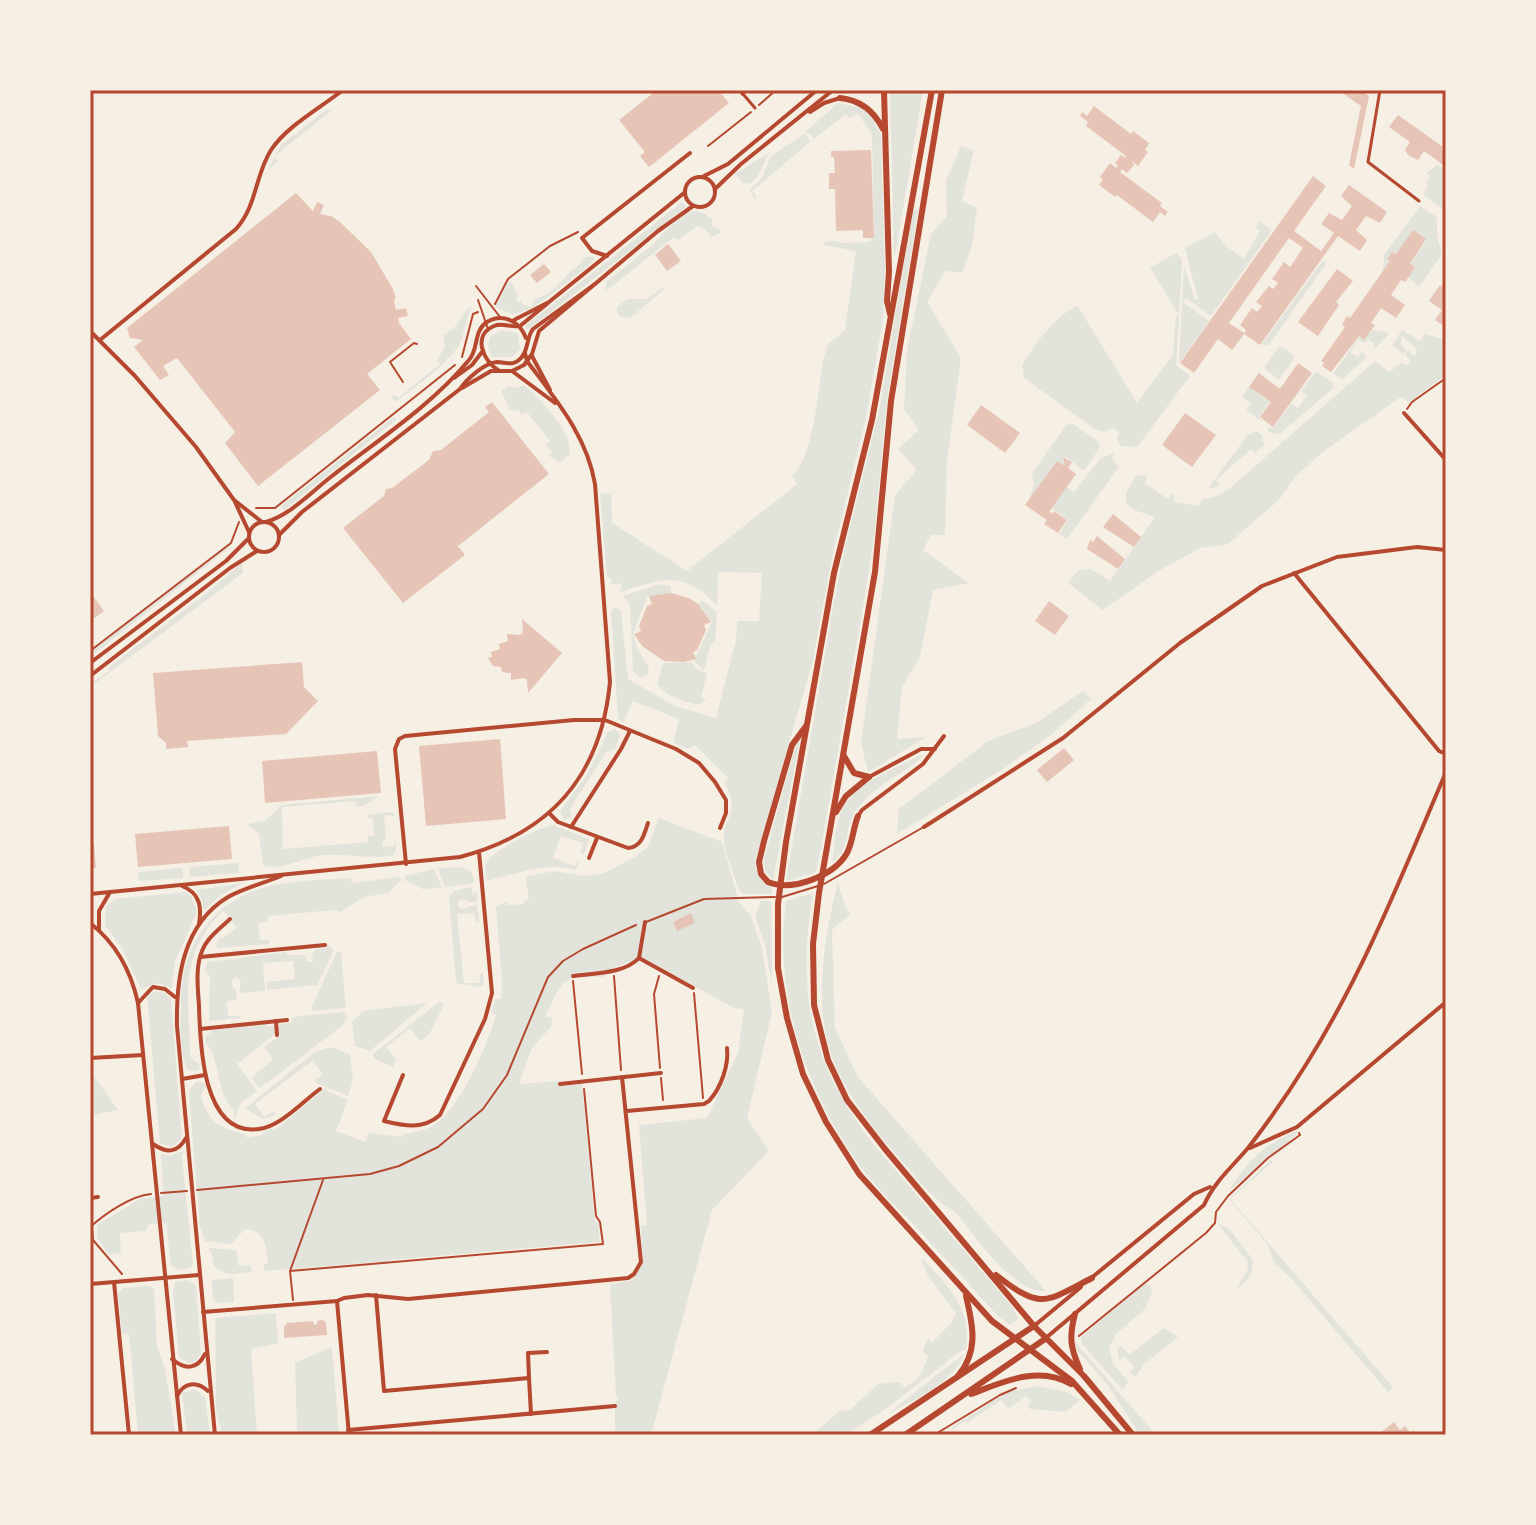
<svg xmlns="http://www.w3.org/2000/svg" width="1536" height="1525" font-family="Raleway,sans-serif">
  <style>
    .green { fill: #e2e4dc }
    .building { fill: #e6c5b7; fill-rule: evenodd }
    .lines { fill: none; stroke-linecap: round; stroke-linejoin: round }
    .path { stroke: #b5482f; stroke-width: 2 }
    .service { stroke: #b5482f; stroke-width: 2 }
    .pedestrian { stroke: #b5482f; stroke-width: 3 }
    .minor { stroke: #b5482f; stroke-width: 4 }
    .primary { stroke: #b5482f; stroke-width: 6 }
    .neatline { fill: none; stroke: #b5482f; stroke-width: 3 }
  </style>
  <rect width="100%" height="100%" fill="#f6efe4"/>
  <g class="green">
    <path d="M 890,90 L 923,90 L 895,256 L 894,256 Z"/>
    <path d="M 838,103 L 861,108 L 871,115 L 881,135 L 885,271 L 883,320 L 866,418 L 833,553 L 812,664 L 755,860 L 758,876 L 772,888 L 772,894 L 744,894 L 739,890 C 734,874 726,857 724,840 C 722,816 742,816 725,784 L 728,778 L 695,745 L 689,749 L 673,743 L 679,719 L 633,701 L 623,723 L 618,718 L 611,611 L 615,607 L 621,611 L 628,679 L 675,706 L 716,718 L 736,640 L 737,621 L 759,621 L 762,573 L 720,572 L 718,576 L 717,606 C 684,569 659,579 618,593 L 621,590 L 621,583 L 611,585 L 611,579 L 607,577 L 600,494 L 611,493 L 612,523 L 687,571 L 797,484 L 792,476 C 814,458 818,387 824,357 L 828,344 L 845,330 L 856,251 L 823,245 L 824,242 L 829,242 L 830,240 L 843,243 L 870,242 L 871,238 L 874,237 L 872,134 L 858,114 L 850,118 L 846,114 L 814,139 L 806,131 Z"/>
    <path d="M 327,109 L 332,110 L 275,156 L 277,162 L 267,171 L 281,145 Z"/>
    <path d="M 804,134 L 811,141 L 752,191 L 756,196 L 755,200 L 750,189 L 762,178 L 771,156 Z"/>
    <path d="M 961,146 L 974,150 L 962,201 L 977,208 L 972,245 L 962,273 L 945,271 L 927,302 L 961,358 L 947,461 L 945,535 L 931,535 L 923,550 L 969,583 L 933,590 L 920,657 L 902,687 L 897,739 L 926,737 L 868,772 L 861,743 L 895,495 L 917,470 L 898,449 L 919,430 L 904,409 L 907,350 L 931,234 L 947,216 L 946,181 Z"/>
    <path d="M 769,153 L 758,176 L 750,184 L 743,183 L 735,174 Z"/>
    <path d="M 1437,165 L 1443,169 L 1446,166 L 1446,211 L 1423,195 L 1428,187 L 1426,183 L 1430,176 L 1426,173 Z"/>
    <path d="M 682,202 L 686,207 L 528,330 L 525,326 Z"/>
    <path d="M 1420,206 L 1437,217 L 1437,236 L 1442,254 L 1419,287 L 1408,277 L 1415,267 L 1410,264 L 1427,240 L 1413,230 L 1396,254 L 1392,252 L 1387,259 L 1390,261 L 1383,271 L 1384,255 Z"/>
    <path d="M 916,209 L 918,211 L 887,400 L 874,537 L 863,607 L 821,849 L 816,872 L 786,881 L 834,601 L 845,547 L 879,411 L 913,210 Z"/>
    <path d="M 694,211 L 704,213 L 712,219 L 712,226 L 722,231 L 712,237 L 705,229 L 697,226 L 678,240 L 674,237 L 605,292 L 607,281 L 650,247 L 667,229 L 687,213 Z"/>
    <path d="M 1260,221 L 1272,230 L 1211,316 L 1186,298 L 1183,302 L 1209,321 L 1179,363 L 1184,266 L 1195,300 L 1198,299 L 1185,248 L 1215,232 L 1227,247 L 1244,259 L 1260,231 L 1256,227 Z"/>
    <path d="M 1176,253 L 1182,259 L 1179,315 L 1150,268 Z"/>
    <path d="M 585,257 L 595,257 L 591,263 C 571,278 535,313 511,314 L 495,306 L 510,280 L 518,295 L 516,301 L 519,302 L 523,298 L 521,304 L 531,307 L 535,299 C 550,294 557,287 566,276 C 573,269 580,266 585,257 Z"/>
    <path d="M 1323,260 L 1326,264 L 1268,346 L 1262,344 Z"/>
    <path d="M 663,287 L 666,288 L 630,318 L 620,317 L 617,312 L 617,307 L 627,299 L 647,299 Z"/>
    <path d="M 1077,305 L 1137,403 L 1173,355 L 1176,316 L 1179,317 L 1176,365 L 1190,376 L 1137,447 L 1120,446 L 1117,439 L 1119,433 L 1113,428 L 1104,432 L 1095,429 L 1024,378 L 1022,365 C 1037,341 1052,320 1077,305 Z"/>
    <path d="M 469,307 L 472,308 C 464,319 466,333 459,345 C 444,368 417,385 396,402 L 391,397 L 394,394 L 398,398 L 440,364 L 437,360 L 445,347 L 443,336 L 456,326 Z"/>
    <path d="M 501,330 L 518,333 L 520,349 L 513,357 L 492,357 L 488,347 L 490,337 Z"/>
    <path d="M 1371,330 L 1387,332 L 1388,335 L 1372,351 L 1375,345 L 1368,339 L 1364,343 L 1359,340 L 1350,352 L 1358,357 L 1362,351 L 1367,357 L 1343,379 L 1333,374 L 1359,337 L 1364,340 Z"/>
    <path d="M 1402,330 L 1420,341 L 1425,334 L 1446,340 L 1446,375 L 1409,402 L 1401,397 L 1324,451 L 1296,476 L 1279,500 L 1228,544 L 1200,548 L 1160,570 L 1103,610 L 1068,583 L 1079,570 L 1091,569 L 1110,581 L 1155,517 L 1134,510 L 1126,503 L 1126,493 L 1136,475 L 1147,476 L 1145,483 L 1168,499 L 1172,494 L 1175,495 L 1174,502 L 1200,506 L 1202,499 L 1214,497 L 1229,489 L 1375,361 L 1389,372 L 1403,362 L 1405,365 L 1411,362 L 1405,354 L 1408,351 L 1415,357 L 1417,349 L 1402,336 L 1400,344 L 1407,350 L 1403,354 L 1392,345 Z"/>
    <path d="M 1279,347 L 1283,347 L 1295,357 L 1279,380 L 1264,368 Z"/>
    <path d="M 1316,371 L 1333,383 L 1333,388 L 1281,433 L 1274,434 L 1268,431 L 1269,426 L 1273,429 L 1291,404 L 1298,408 L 1307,396 L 1301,391 Z"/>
    <path d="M 524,385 C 540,400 575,432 569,455 L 560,463 L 549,456 L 552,453 L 546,445 L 550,441 L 527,412 L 522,415 L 518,410 L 510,410 L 501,391 L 508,386 L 518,388 Z"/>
    <path d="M 1249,387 L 1270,402 L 1259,417 L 1262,422 L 1246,410 L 1251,404 L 1242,397 Z"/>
    <path d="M 394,417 L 397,419 L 284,510 L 281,506 Z"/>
    <path d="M 1071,423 L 1099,442 L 1100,447 L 1084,471 L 1066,457 L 1062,459 L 1066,464 L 1065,466 L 1057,461 L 1028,502 L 1034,485 L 1032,473 L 1066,426 Z"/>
    <path d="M 1256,431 L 1262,435 L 1264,445 L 1255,453 L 1251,449 L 1216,480 L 1220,485 L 1212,489 L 1209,487 L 1247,436 Z"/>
    <path d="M 1115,453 L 1112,458 L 1119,467 L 1067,539 L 1059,534 L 1068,520 L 1052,508 L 1066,487 L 1074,492 L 1101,458 Z"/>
    <path d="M 229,544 L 230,547 L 90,657 L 90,652 Z"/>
    <path d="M 242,563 L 243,573 L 90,687 L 90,684 L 109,671 L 108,668 L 213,588 Z"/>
    <path d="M 660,584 L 670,586 L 671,593 L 647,597 L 633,634 L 637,648 L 649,667 L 647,675 L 640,678 L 633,671 L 630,604 L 623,596 Z"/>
    <path d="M 702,600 L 717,612 L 715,643 L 711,643 L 704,670 L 694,661 L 712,622 L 698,604 Z"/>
    <path d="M 691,662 L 698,670 L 707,673 L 701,697 L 706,700 L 699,705 C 684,702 666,696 657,684 L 663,663 Z"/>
    <path d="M 1083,691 L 1091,699 L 1052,734 L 1006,767 L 897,834 L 899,809 L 988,741 L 1036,723 Z"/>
    <path d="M 615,729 L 620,736 L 615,749 L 606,752 L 570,809 L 572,818 L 564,820 L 560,811 L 587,775 L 608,732 Z"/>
    <path d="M 799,734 L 801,734 L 773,880 L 765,871 L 764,859 Z"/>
    <path d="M 920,755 L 923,756 L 919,760 C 898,777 868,790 855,812 C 843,831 853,843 832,864 C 835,846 834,824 843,808 C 857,782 895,769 920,755 Z"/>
    <path d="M 379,796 L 364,806 L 356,806 L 355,801 L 282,807 L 283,849 L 368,842 L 368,836 L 374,835 L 373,818 L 367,818 L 367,815 L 391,812 L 396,816 L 384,815 L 386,840 L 382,841 L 383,847 L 394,846 L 396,839 L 396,850 L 393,855 C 370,860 344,853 324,855 C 306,856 282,872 263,865 L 259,834 L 247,824 L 265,821 L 282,805 Z"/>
    <path d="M 659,818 L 722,842 L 739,902 L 751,916 L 762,948 L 772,1012 L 747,1118 L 769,1151 L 712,1210 L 651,1435 L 615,1435 L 615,1403 L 620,1394 L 616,1397 L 610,1284 L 630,1281 L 643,1263 L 641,1226 L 647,1225 L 639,1125 L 707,1118 L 738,1053 L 744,1009 L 734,1008 L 642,957 L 613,968 L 603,977 C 558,977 564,979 545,1017 L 552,1018 L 551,1027 L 532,1048 L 519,1084 L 560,1081 L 560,1086 L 582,1083 L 595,1222 L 598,1222 L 600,1242 L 389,1260 L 387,1265 L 376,1262 L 264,1271 L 264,1264 L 268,1263 C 266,1245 265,1230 245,1229 L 231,1244 L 205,1241 L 200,1227 L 189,1096 L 190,1089 L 196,1082 L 200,1081 L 206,1085 L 201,1095 C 207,1122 220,1129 246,1134 L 247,1138 L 263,1135 L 263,1132 L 272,1128 L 274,1131 L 324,1089 L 348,1100 L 336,1131 L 365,1142 L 369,1133 L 402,1137 L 404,1134 C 413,1133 426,1130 434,1125 C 462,1105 486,1048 496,1015 L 491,1012 L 495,999 L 501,999 L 502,983 L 496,906 L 507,902 L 507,905 L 524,904 L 524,900 L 529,899 L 526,878 L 528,876 L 555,871 L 585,876 L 604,873 L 633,858 L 648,847 Z"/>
    <path d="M 553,825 L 589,839 L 584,854 L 580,853 L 583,843 L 561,836 L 553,858 L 575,866 L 581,856 L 576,870 C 548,861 514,874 487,881 C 486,874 484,868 487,862 C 493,851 540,826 553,825 Z"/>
    <path d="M 238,863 L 239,873 L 189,877 L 190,867 Z"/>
    <path d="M 461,867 L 471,871 L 475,883 L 445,887 L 438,868 Z"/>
    <path d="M 180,868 L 183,870 L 183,878 L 139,881 L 138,872 Z"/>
    <path d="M 434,869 L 442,888 L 422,889 L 405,880 L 404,876 Z"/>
    <path d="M 400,877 L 401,880 L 388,893 L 364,897 L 340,912 L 334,910 L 268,916 L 268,921 L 258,924 L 260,940 L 269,940 L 269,944 L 218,948 L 216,945 L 218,939 L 227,936 L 237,927 L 223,911 C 178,954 189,995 190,1052 L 191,1058 L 201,1065 L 197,1071 L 188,1070 C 178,1053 181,1022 181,1003 C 180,946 214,899 270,886 C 296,880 324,880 350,878 L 352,883 Z"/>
    <path d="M 243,883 L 221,895 L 204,911 L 202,900 L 196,890 Z"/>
    <path d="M 838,883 L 845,906 L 850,914 L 832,930 L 835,1028 L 858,1077 L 1046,1291 C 1015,1295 974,1235 955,1212 C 931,1198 912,1173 894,1152 C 865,1119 835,1079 826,1035 C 816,991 826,926 838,883 Z"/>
    <path d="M 472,887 L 472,893 L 477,892 L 477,902 L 469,902 L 462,899 L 458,902 L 458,906 L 462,909 L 477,904 L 479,922 L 476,922 L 474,913 L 457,914 L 464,983 L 480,983 L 479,973 L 483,973 L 484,984 L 481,987 L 456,983 L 449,897 L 454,891 Z"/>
    <path d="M 186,892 L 191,896 L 197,912 L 175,962 L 172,988 L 158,983 L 141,989 L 123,950 L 105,925 L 106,907 L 114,899 Z"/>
    <path d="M 813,893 C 797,991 809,1059 870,1140 L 1014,1309 L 1018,1319 L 1010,1325 L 997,1315 C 970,1285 942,1255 914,1225 C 893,1203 870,1182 853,1156 C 803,1083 774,990 786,901 Z"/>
    <path d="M 761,901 L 771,901 L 772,986 L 765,945 L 755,916 Z"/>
    <path d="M 326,943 L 334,950 L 317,985 L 267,990 L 266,982 L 295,979 L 293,961 L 263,963 L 265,991 L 239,993 L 241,983 L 238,977 L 234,978 L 231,983 L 236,991 L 237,1000 L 227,1001 L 228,1016 L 240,1016 L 240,1018 L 209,1021 L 210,976 L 204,970 L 208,962 L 286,952 L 288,955 L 305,955 L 307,962 L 313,962 L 312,955 L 316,949 L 326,948 Z"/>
    <path d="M 341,951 L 346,1008 L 313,1011 L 312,1006 L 337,952 Z"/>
    <path d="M 157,991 L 166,994 L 171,999 L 182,1139 L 171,1147 L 160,1144 L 147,996 Z"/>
    <path d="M 439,1002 L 444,1004 L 430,1033 L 420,1041 L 410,1028 L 386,1047 L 396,1060 L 393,1067 L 373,1058 L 373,1054 Z"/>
    <path d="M 427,1003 L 370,1051 L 355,1046 L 352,1022 L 363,1011 Z"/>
    <path d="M 344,1012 L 347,1018 L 343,1025 L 260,1088 L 251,1078 L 273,1060 L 264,1047 L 279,1036 L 279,1025 L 292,1022 L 292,1017 Z"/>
    <path d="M 267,1024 L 267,1027 L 275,1025 L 275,1034 L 237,1064 L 257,1091 L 241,1103 L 234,1120 L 234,1111 C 215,1092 222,1060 205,1042 L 206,1036 L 213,1030 Z"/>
    <path d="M 331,1047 L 350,1054 L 353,1080 L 348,1096 L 316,1083 L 315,1080 L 323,1074 L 312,1061 L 255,1104 L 265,1117 L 273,1111 L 276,1115 L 262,1119 L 245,1108 L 315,1052 Z"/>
    <path d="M 90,1072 L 91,1072 L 118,1110 L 90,1116 Z"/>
    <path d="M 1296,1131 L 1297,1134 L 1228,1192 C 1247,1162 1263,1145 1296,1131 Z"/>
    <path d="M 184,1150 L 182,1158 L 193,1264 L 191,1268 L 178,1270 L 171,1265 L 166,1223 L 149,1224 L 146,1231 L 120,1233 L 121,1253 L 109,1255 L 97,1238 L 97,1225 L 140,1199 L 164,1196 L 161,1154 L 171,1156 Z"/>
    <path d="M 1271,1160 L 1274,1161 L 1230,1199 L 1391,1385 L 1393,1388 L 1388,1392 L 1290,1277 L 1275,1264 L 1267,1244 L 1229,1199 Z"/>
    <path d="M 1217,1223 L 1230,1230 L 1253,1260 L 1251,1275 L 1239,1288 L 1238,1285 L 1248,1270 L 1247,1261 Z"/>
    <path d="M 209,1248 L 236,1250 L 239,1266 L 251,1265 L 251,1272 C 234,1274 222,1277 211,1262 L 214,1261 Z"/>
    <path d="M 923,1259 C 947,1285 973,1310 966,1349 L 958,1353 L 883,1411 L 845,1435 L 812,1435 L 840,1411 L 850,1410 L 878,1384 L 900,1382 L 905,1388 L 920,1376 L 928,1357 L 923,1351 L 928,1338 L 932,1343 L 952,1322 L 956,1313 L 928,1276 L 921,1260 Z"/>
    <path d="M 233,1278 L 234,1302 L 217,1303 L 213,1299 L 212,1280 Z"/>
    <path d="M 187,1280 L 196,1286 L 201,1353 L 197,1360 L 191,1363 L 179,1358 L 173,1292 L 175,1282 Z"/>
    <path d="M 1144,1284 L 1147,1284 L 1153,1290 L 1145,1309 L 1116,1334 L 1109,1348 L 1113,1364 L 1129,1382 L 1122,1389 L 1082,1344 L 1081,1337 Z"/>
    <path d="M 148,1286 L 154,1289 L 157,1346 L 165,1369 L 176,1435 L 138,1435 L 129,1334 L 122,1334 L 118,1293 L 123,1288 Z"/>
    <path d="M 276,1313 L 278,1343 L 251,1349 L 257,1435 L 222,1435 L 216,1410 L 215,1318 Z"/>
    <path d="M 1164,1328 L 1178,1337 L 1144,1364 L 1136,1376 L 1130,1373 L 1134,1367 L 1125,1357 L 1119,1360 L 1117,1349 L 1119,1349 L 1120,1345 L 1129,1355 Z"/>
    <path d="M 1074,1342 L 1076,1343 L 1156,1435 L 1140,1435 L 1107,1384 L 1076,1349 Z"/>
    <path d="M 332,1347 L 339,1435 L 297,1435 L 295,1363 Z"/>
    <path d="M 965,1353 C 952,1384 914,1400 886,1415 Z"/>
    <path d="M 1038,1386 L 1067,1392 L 1080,1400 L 1065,1412 L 1030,1409 L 1028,1407 L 1031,1402 L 1026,1396 L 1009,1409 L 1001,1400 L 967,1423 L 965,1421 L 952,1429 L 952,1427 L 1007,1392 Z"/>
    <path d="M 195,1389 L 205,1397 L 210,1435 L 187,1435 L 182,1393 Z"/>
  </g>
  <g class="building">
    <path d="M 657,90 L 718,90 L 729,103 L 649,167 L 640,156 L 645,152 L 619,120 Z"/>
    <path d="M 1338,90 L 1360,90 L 1369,96 L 1354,169 L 1349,165 L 1361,106 Z"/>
    <path d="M 1094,106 L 1131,134 L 1133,131 L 1149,143 L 1145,150 L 1148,152 L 1138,166 L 1132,161 L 1134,165 L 1127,173 L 1122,169 L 1120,172 L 1162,203 L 1160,206 L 1168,212 L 1165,216 L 1160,212 L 1153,222 L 1117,195 L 1115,197 L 1099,185 L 1103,179 L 1100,177 L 1110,163 L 1116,168 L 1118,166 L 1115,163 L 1121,155 L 1125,158 L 1126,156 L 1086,126 L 1088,122 L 1080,116 L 1082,112 L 1087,116 Z"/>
    <path d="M 1398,115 L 1446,149 L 1446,167 L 1424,151 L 1418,160 L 1408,155 L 1405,150 L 1410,142 L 1389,127 Z"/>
    <path d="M 871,150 L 874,238 L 863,238 L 863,230 L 836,231 L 835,189 L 829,189 L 829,173 L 835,173 L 834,157 L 831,157 L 831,151 Z"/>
    <path d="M 1313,176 L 1326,186 L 1294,231 L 1321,251 L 1334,233 L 1321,224 L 1329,213 L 1342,220 L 1352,206 L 1341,196 L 1349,185 L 1387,212 L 1380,223 L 1366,216 L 1356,230 L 1367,240 L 1360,251 L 1338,236 L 1260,345 L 1244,334 L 1232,350 L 1218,339 L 1194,373 L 1180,363 ZM 1289,238 L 1303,248 L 1290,267 L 1284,262 L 1272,279 L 1278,283 L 1273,289 L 1269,286 L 1256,302 L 1262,306 L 1257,312 L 1252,308 L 1240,325 L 1246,330 L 1244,333 L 1229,323 Z"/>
    <path d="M 296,193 L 313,211 L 317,202 L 324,205 L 320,214 L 331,216 L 340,222 L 371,252 L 393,289 L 396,298 L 394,300 L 396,310 L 406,308 L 408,316 L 398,318 L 399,323 L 411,339 L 367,374 L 380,390 L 258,486 L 225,443 L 235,432 L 177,358 L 163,366 L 169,375 L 160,380 L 134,347 L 143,340 L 130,338 L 127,328 Z"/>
    <path d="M 1413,230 L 1426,239 L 1410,264 L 1415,267 L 1408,278 L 1405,282 L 1401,280 L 1391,295 L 1405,305 L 1396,318 L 1381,308 L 1371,323 L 1375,325 L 1371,330 L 1364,340 L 1359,336 L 1331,372 L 1322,366 L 1324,363 L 1321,361 L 1345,327 L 1342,324 L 1347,316 L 1350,318 L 1390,261 L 1387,259 L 1392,252 L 1396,254 Z"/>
    <path d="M 668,244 L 681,261 L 667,271 L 655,255 Z"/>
    <path d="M 544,264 L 551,272 L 537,283 L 530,275 Z"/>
    <path d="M 1337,269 L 1353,281 L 1336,302 L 1339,305 L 1318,336 L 1298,322 Z"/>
    <path d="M 1440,285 L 1446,289 L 1446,328 L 1435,320 L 1442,310 L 1429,301 Z"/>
    <path d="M 1298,363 L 1312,373 L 1273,427 L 1260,417 L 1271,402 L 1249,387 L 1259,373 L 1280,389 Z"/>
    <path d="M 492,402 L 549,474 L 458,546 L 465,555 L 403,603 L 343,528 L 384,496 L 386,489 L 392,488 L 429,460 L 433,451 L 441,450 L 489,412 L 485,407 Z"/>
    <path d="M 981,405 L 1020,433 L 1005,453 L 967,425 Z"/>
    <path d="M 1185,413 L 1216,435 L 1192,467 L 1162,445 Z"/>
    <path d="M 1063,457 L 1072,462 L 1068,468 L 1076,474 L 1049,512 L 1052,514 L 1054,511 L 1067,520 L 1058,533 L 1044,524 L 1047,520 L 1025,505 L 1057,461 L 1065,466 Z"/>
    <path d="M 1113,514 L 1141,537 L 1134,547 L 1103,527 Z"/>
    <path d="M 1097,536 L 1125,559 L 1118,569 L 1087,549 L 1090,540 L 1093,542 Z"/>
    <path d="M 90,592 L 104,611 L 90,621 Z"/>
    <path d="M 671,593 L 689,598 L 698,604 L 711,622 L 704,625 L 706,630 L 697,650 L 693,652 L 696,659 L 684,662 L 664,661 L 642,646 L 634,634 L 641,631 L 639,626 L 647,606 L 652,604 L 649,596 Z"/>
    <path d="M 1049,601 L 1069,616 L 1055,635 L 1035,621 Z"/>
    <path d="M 522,619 L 562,653 L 528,693 L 527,680 L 524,678 L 511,680 L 511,673 L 502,672 L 501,667 L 493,666 L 488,658 L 492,657 L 491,652 L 500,649 L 499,644 L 508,641 L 507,634 L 520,635 L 523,632 Z"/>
    <path d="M 302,662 L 304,687 L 318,701 L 286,734 L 187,741 L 188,747 L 166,749 L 166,743 L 158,736 L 153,673 Z"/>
    <path d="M 500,739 L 506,819 L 426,826 L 419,746 Z"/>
    <path d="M 1064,748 L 1074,760 L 1047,782 L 1037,770 Z"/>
    <path d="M 377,751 L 381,793 L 265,803 L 262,761 Z"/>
    <path d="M 229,826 L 232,859 L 138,867 L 135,834 Z"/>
    <path d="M 90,844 L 94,844 L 96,868 L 90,869 Z"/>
    <path d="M 691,913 L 695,923 L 677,931 L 673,922 Z"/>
    <path d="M 322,1320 L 326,1322 L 327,1335 L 284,1338 L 284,1326 L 286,1326 L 286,1323 L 313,1321 L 314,1325 L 317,1324 L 317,1321 Z"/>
    <path d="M 1394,1422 L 1400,1430 L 1405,1426 L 1410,1433 L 1413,1430 L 1417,1435 L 1378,1435 Z"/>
  </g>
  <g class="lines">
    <g class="path">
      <path d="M 759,105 L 776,90"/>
      <path d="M 708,146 L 751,112"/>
      <path d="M 495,304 L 508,279 L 550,246 L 578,232"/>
      <path d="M 462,357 L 473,314 L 478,312"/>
      <path d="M 1407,409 L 1412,402 L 1446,378"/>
      <path d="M 256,508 L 275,508 L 455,365"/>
      <path d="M 90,651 L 231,543 L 239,522"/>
      <path d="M 614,976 L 621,1070"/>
      <path d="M 659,976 L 654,994 L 660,1068"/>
      <path d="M 573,981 L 582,1074"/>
      <path d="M 694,993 L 703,1098"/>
      <path d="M 661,1078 L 663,1100"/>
      <path d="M 197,1190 L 370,1174 L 399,1166 L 438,1147 L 483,1109 L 507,1075 L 548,977 L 563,961 L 583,949 L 636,925"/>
      <path d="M 161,1193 L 187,1191"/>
      <path d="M 90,1227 C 105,1214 130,1196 151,1194"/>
      <path d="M 92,1228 L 93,1240 L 122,1274"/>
      <path d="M 290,1271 L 603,1244 L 600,1222 L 596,1216 L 584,1089"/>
      <path d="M 293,1300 L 290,1271 L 323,1180"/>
      <path d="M 1079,1336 L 1206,1233 L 1215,1223 L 1216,1212 L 1228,1196 L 1268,1158 L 1300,1135 L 1299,1133"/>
      <path d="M 90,1407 L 92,1435"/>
      <path d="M 934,1435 L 1000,1395 L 1016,1388"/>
    </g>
    <g class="service">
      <path d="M 476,286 L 500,317"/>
      <path d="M 478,300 L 488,329"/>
      <path d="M 403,382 L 390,362 L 414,343 L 417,344"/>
      <path d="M 824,884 L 922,828"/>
      <path d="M 782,897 L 818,886"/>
      <path d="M 646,922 L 704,899 L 775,897"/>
    </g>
    <g class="pedestrian">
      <path d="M 1380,90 L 1368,162 L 1419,201"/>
      <path d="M 743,94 L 755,108"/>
    </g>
    <g class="minor">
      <path d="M 740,90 L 743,94"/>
      <path d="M 810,112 L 824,103 L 840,98"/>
      <path d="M 704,176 L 728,164 L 817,90"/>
      <circle cx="700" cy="192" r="15"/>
      <path d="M 715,189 L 741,164 L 833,90"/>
      <path d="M 607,256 L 592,251 L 582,238 L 690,153"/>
      <path d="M 514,320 L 549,302 L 684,193"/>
      <path d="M 90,331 L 135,376 L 196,447 L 234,500 L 262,522"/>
      <path d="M 100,340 L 236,229 C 257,206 255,175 271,150 C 287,126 320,108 343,90"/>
      <path d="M 532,356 L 550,390"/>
      <path d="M 498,370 C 483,361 472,335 494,326 C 502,322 511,328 520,326 L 548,303"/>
      <path d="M 512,371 L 555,403"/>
      <path d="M 454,378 L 472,365 L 482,352"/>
      <path d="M 462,388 L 491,371 L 512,371 L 524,365 L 532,354 L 539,331 L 658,231 L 693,206"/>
      <path d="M 1404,413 L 1446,460"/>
      <path d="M 235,502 L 249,532"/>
      <circle cx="264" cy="537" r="15"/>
      <path d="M 266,522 C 292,514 311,492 332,476 C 378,440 432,405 469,360 C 479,349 473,331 487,322 C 503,312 520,322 526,338"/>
      <path d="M 279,535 L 302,512 L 460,389 C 467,379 484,363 497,362 C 506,362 513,367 521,358 C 529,350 526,338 533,329 L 595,284"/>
      <path d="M 1294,573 L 1439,751 L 1446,754"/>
      <path d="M 90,663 L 226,561 L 248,539"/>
      <path d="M 90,676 L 230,568 L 257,551"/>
      <path d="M 869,777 L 921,749 L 935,749"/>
      <path d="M 549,813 L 558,822 L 628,848 C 642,847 644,834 648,823"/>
      <path d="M 858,816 L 862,810 L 923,764 L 944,736"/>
      <path d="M 571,827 L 621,749 L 630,731"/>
      <path d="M 924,827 L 1063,738 L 1180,643 L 1262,586 L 1337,557 L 1417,547 L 1446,550"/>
      <path d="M 589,858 L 597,838"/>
      <path d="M 406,864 L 395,749 L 399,739 L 405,736 L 574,720 L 605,720 L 676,749 L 699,763 L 715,782 L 726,800 L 726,813 L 720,828"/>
      <path d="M 182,886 C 200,893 202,907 199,924"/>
      <path d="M 90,894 L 460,857 C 551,833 601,776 610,682 L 595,484 C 587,436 556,400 527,361 L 525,353"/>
      <path d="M 230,919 C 219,929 207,938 202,951 C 195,968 198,989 199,1006 C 200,1043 202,1137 259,1129 C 281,1126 302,1102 320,1089"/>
      <path d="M 90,923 C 117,944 131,971 138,1003 L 181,1435"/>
      <path d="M 99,930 L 99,911 L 110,892"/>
      <path d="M 200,957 L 325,945"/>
      <path d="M 639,958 L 693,988"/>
      <path d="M 639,958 L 645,922"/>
      <path d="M 573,976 C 594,973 624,974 639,958"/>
      <path d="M 138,1003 L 153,987 L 165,989 L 175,997"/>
      <path d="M 276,1021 L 277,1035"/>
      <path d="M 200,1029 L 287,1020"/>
      <path d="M 90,1058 L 143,1055"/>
      <path d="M 403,1075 L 384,1121 C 404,1126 423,1130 440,1115 L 485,1019 L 492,993 L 479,852"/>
      <path d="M 182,1079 L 205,1075"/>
      <path d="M 560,1084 L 661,1073"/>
      <path d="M 627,1111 L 704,1104 L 709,1101 C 721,1088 729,1065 727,1048"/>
      <path d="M 153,1144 C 166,1153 177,1154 186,1138"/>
      <path d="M 1250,1148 L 1297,1127 L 1446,1002"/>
      <path d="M 90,1198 L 98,1197"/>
      <path d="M 1090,1279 L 1194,1194 L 1210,1187"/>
      <path d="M 114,1282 L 129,1435"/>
      <path d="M 90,1284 L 199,1275"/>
      <path d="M 376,1295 L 384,1391 L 529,1378 L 531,1414"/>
      <path d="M 337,1301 L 349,1435"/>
      <path d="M 203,1312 L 337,1301 L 344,1298 L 368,1295 L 408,1299 L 628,1278 L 634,1274 L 641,1262 L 622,1077"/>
      <path d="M 1034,1326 L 1081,1287"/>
      <path d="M 1047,1337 L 1204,1205 C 1214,1182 1232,1167 1248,1148 C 1269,1121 1289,1092 1307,1063 C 1364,972 1404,870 1446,772"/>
      <path d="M 172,1359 C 185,1370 197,1370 205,1354"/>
      <path d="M 529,1378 L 528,1353 L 547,1352"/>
      <path d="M 177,1396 C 184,1382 197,1381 208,1391"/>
      <path d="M 348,1430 L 615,1406"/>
      <path d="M 215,1435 L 177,1026 C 176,978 183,924 228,897 C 244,888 264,883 281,876"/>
    </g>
    <g class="primary">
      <path d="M 884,90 L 889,272 L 887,301 L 890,314"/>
      <path d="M 932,90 L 872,420 L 834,573 L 786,842 L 778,904 L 778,968 L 787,1018 L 803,1074 L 826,1122 L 859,1174 L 992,1321 L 1072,1381 L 1120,1435"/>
      <path d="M 942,90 L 891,401 L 875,572 L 819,893 L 813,944 L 814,1005 L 828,1060 L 847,1100 L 885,1149 L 1034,1326 L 1084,1376 L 1133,1435"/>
      <path d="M 840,98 C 861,100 874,111 883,129"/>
      <path d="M 806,726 L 792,745 L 764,841 L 759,862 L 761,874 L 768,882 C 792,892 834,876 847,853 C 853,842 853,828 858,816"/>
      <path d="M 844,756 L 854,773 L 869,777"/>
      <path d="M 836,812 L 846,796 L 869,777"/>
      <path d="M 996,1275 C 1041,1310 1044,1303 1092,1278"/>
      <path d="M 1075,1314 C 1069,1336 1070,1348 1080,1369"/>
      <path d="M 958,1376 C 979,1351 973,1325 966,1296"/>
      <path d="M 971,1394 C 1003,1382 1038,1365 1071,1384"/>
      <path d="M 870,1435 L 1034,1326"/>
      <path d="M 905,1435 L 1045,1339"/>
    </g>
  </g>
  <rect width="1536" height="1525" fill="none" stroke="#f6efe4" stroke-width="184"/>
  <rect x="92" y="92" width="1352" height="1341" class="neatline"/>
</svg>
